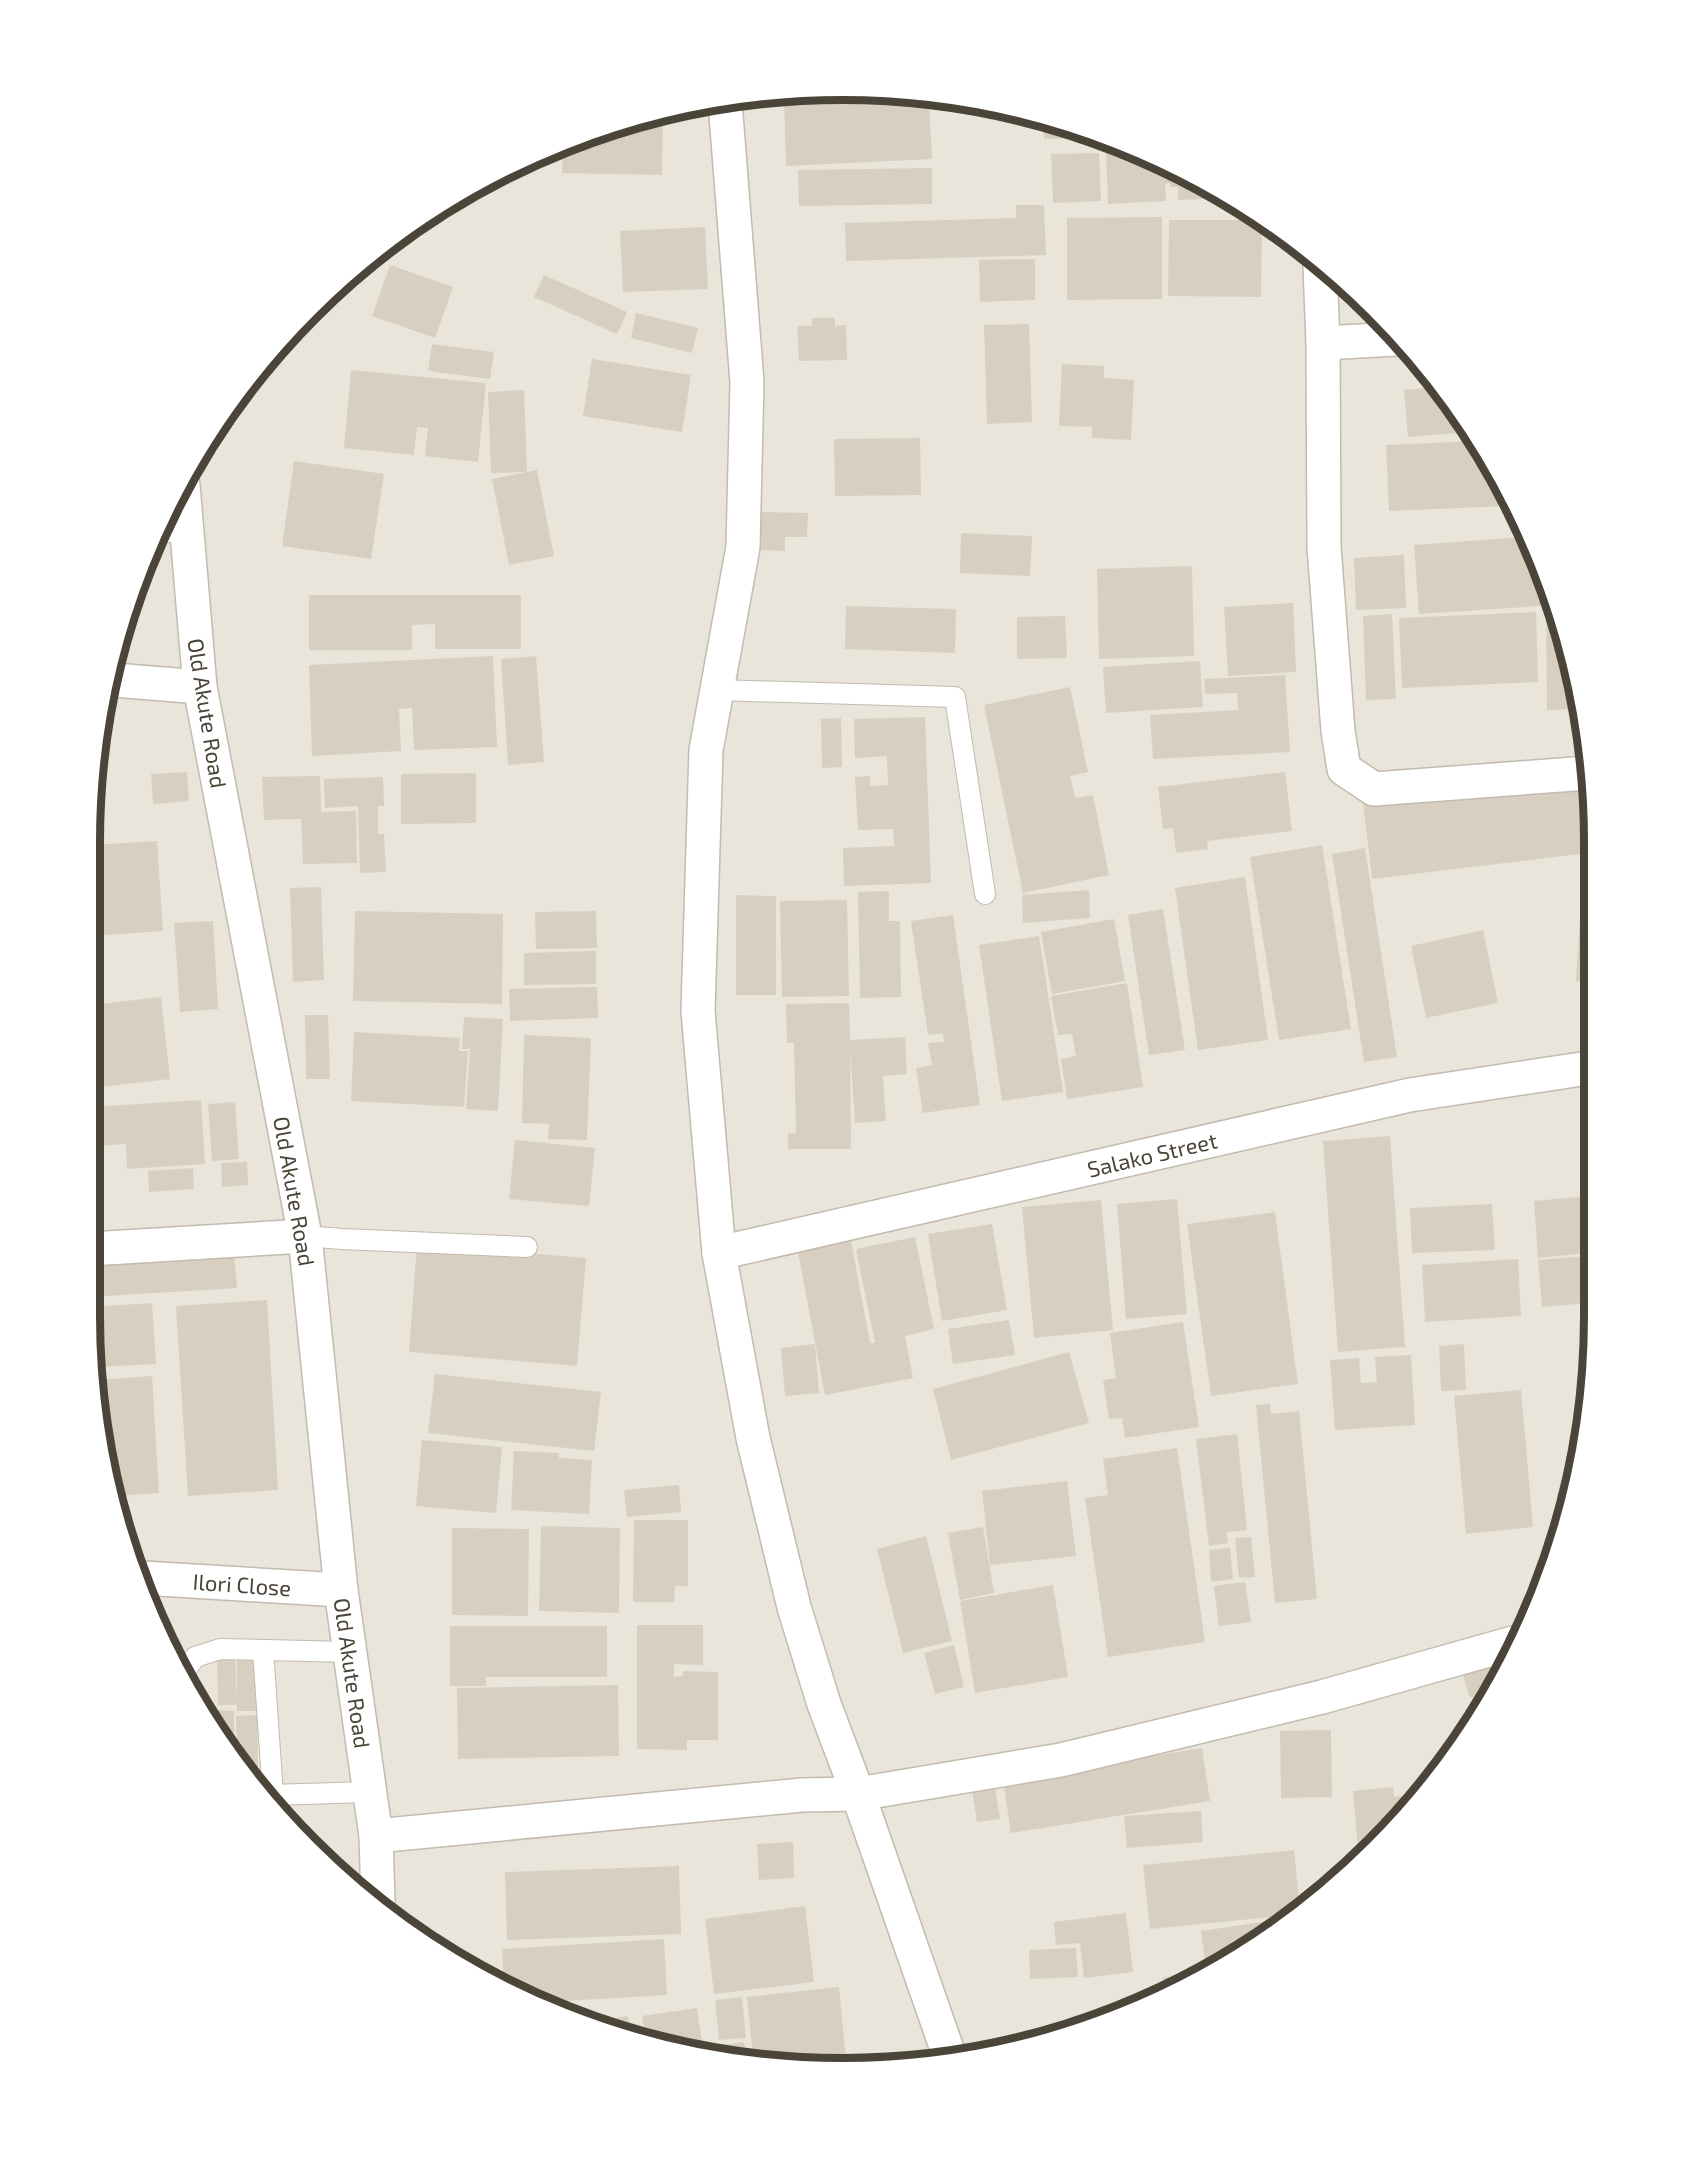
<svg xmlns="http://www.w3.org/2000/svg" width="1684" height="2159" font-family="'Exo 2',sans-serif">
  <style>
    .residential { fill: #eae5da }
    .building { fill: #d8cfc1 }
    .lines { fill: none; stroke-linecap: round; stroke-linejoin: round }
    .service-casing { stroke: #c2bbae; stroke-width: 22 }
    .minor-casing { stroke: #c2bbae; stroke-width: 36 }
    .service { stroke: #fff; stroke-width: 20 }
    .minor { stroke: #fff; stroke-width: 33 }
    .labels { text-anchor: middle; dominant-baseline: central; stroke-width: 5; stroke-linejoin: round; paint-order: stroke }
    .street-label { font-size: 22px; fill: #4b4439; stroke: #fff }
    .rim { fill: none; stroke: #4b4439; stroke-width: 8 }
  </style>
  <rect width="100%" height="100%" fill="#f6f3ec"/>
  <path class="residential" d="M 842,90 L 989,105 L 1130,147 L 1260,217 L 1374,311 L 1467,425 L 1554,600 L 1588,744 L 1588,1416 L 1554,1559 L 1467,1734 L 1374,1848 L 1259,1942 L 1130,2012 L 1037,2043 L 842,2069 L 648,2043 L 466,1968 L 311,1849 L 191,1693 L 116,1512 L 90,1317 L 92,793 L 130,601 L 168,509 L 245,384 L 311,310 L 425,217 L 555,147 L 696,104 Z"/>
  <g class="building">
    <path d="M 892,95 L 929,99 L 932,159 L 786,166 L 784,100 Z"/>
    <path d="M 663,114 L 662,175 L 562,173 L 563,145 Z"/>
    <path d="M 1043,121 L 1096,137 L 1096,138 L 1044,139 Z"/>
    <path d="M 1136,151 L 1186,177 L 1224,198 L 1178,200 L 1178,187 L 1170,187 L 1170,183 L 1165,184 L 1166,201 L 1108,204 L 1106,152 Z"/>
    <path d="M 1099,153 L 1101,201 L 1053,203 L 1051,154 Z"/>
    <path d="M 932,168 L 932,204 L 799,206 L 798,170 Z"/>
    <path d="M 1016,205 L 1044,205 L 1046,255 L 846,261 L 845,223 L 1016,218 Z"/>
    <path d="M 1162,217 L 1162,299 L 1067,300 L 1067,218 Z"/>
    <path d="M 1169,220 L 1262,220 L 1261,297 L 1168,296 Z"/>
    <path d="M 705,227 L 708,289 L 623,292 L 620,231 Z"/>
    <path d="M 1035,259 L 1035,300 L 980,302 L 979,260 Z"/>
    <path d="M 390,265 L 453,287 L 435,338 L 372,316 Z"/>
    <path d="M 544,275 L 627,312 L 617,334 L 534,297 Z"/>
    <path d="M 636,313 L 698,328 L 692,353 L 631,338 Z"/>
    <path d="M 812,318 L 835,318 L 835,326 L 846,325 L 847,360 L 799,361 L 797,326 L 812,326 Z"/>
    <path d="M 1029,324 L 1032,422 L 987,424 L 984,325 Z"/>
    <path d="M 432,344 L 494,352 L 490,379 L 428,371 Z"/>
    <path d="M 592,359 L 691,375 L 682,432 L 583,416 Z"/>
    <path d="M 1062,364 L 1104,366 L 1104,378 L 1134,380 L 1131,440 L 1092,438 L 1092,427 L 1059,426 Z"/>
    <path d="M 351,370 L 486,383 L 478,462 L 425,456 L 428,428 L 417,427 L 414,455 L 344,448 Z"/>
    <path d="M 1437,387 L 1467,424 L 1471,432 L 1408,437 L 1404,390 Z"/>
    <path d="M 524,390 L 527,472 L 491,473 L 488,392 Z"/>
    <path d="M 920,438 L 921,495 L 835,496 L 834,439 Z"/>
    <path d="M 1476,441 L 1508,506 L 1389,511 L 1386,445 Z"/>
    <path d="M 294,461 L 384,474 L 371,559 L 282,546 Z"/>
    <path d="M 537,470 L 554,556 L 509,565 L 492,479 Z"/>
    <path d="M 761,512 L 808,513 L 807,537 L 785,537 L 785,551 L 761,550 Z"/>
    <path d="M 961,533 L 1032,536 L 1030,576 L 960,573 Z"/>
    <path d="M 1523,537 L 1555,605 L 1419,614 L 1414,545 Z"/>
    <path d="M 1404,555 L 1406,608 L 1356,610 L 1354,558 Z"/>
    <path d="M 1192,566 L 1194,656 L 1099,659 L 1097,569 Z"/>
    <path d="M 309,595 L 521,595 L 521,649 L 435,649 L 435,624 L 412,625 L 412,650 L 309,650 Z"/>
    <path d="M 1293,603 L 1296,672 L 1228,676 L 1224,607 Z"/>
    <path d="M 846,606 L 956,609 L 955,653 L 845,649 Z"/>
    <path d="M 1536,612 L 1538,682 L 1402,688 L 1399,618 Z"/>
    <path d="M 1557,613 L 1579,709 L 1547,710 L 1546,614 Z"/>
    <path d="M 1392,614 L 1396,699 L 1366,700 L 1363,616 Z"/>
    <path d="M 1065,616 L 1067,658 L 1017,659 L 1017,617 Z"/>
    <path d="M 493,656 L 497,747 L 414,750 L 412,708 L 399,709 L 401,751 L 312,756 L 309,665 Z"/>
    <path d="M 536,656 L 544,762 L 508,765 L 501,659 Z"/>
    <path d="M 1200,661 L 1203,707 L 1106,713 L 1103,667 Z"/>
    <path d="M 1285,675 L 1290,752 L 1153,759 L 1150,715 L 1238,710 L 1237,693 L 1205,694 L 1204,679 Z"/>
    <path d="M 1070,687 L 1088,772 L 1070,776 L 1075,798 L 1093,795 L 1109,875 L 1023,893 L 984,705 Z"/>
    <path d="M 925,717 L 931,883 L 844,886 L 843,848 L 894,846 L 893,829 L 858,830 L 855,777 L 870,776 L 870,786 L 888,785 L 887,756 L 855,758 L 854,719 Z"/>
    <path d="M 841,718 L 842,767 L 822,768 L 821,719 Z"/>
    <path d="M 101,745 L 105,794 L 92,795 L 92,793 Z"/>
    <path d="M 187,772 L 189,801 L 153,804 L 151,774 Z"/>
    <path d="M 1285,772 L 1292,831 L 1207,841 L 1208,849 L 1176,853 L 1173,828 L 1163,829 L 1158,787 Z"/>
    <path d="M 476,773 L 476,823 L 401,824 L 401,774 Z"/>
    <path d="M 320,776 L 321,812 L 356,811 L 357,863 L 303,864 L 301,819 L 264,820 L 262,777 Z"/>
    <path d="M 1582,776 L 1588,823 L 1588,853 L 1372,879 L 1363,803 Z"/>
    <path d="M 383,777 L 384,806 L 378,806 L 378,834 L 384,834 L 386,872 L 360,873 L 358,806 L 325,808 L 324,779 Z"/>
    <path d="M 157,841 L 163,931 L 91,936 L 91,845 Z"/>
    <path d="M 1322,845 L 1351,1029 L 1279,1040 L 1250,857 Z"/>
    <path d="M 1365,848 L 1397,1057 L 1364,1062 L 1332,854 Z"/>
    <path d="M 1245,877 L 1268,1040 L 1198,1050 L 1175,888 Z"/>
    <path d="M 321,887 L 324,980 L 293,982 L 290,888 Z"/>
    <path d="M 1089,890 L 1090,918 L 1023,923 L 1022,895 Z"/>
    <path d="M 889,891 L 889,921 L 900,921 L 901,997 L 860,998 L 858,892 Z"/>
    <path d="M 736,895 L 776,896 L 776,995 L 736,995 Z"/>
    <path d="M 847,900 L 849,996 L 782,997 L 780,901 Z"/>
    <path d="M 1163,909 L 1185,1050 L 1149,1055 L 1128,915 Z"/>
    <path d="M 355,911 L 503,914 L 502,1004 L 353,1001 Z"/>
    <path d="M 596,911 L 597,948 L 536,949 L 535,912 Z"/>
    <path d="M 953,915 L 980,1105 L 923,1113 L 916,1068 L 932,1065 L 928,1043 L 944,1042 L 943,1033 L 928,1035 L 911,921 Z"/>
    <path d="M 1114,919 L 1125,981 L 1052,994 L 1041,932 Z"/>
    <path d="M 1580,919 L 1588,920 L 1588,982 L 1576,981 Z"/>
    <path d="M 213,921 L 218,1009 L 180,1012 L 174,923 Z"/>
    <path d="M 1483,930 L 1498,1003 L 1426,1018 L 1411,946 Z"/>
    <path d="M 1039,936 L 1063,1092 L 1002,1101 L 979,945 Z"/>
    <path d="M 596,951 L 596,984 L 524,985 L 524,953 Z"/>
    <path d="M 1127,983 L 1143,1087 L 1067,1099 L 1061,1059 L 1076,1056 L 1072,1034 L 1058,1035 L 1051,996 Z"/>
    <path d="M 597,987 L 598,1018 L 510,1021 L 509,989 Z"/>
    <path d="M 161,997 L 170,1079 L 91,1088 L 91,1005 Z"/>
    <path d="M 849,1003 L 850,1040 L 905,1037 L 907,1074 L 883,1076 L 886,1121 L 855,1123 L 850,1049 L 851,1149 L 788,1149 L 788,1133 L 796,1133 L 794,1043 L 787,1043 L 786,1004 Z"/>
    <path d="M 305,1015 L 328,1015 L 330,1079 L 306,1079 Z"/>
    <path d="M 464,1017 L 503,1019 L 498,1111 L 466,1109 L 470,1049 L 462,1049 Z"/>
    <path d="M 354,1032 L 460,1038 L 459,1051 L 468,1051 L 464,1107 L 351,1101 Z"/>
    <path d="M 524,1035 L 591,1038 L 587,1140 L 548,1139 L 549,1124 L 522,1123 Z"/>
    <path d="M 201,1100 L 205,1164 L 127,1169 L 126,1144 L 91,1146 L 91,1107 Z"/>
    <path d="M 235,1102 L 239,1159 L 212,1161 L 208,1104 Z"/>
    <path d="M 1390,1136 L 1405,1347 L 1338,1352 L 1323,1141 Z"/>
    <path d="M 515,1140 L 595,1148 L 589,1206 L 509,1199 Z"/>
    <path d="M 247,1162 L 248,1185 L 222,1187 L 221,1163 Z"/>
    <path d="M 193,1168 L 194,1189 L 149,1192 L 148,1171 Z"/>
    <path d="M 1588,1196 L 1588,1253 L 1538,1258 L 1534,1201 Z"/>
    <path d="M 1177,1199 L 1187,1314 L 1126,1319 L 1117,1204 Z"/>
    <path d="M 1101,1200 L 1113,1330 L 1034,1338 L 1022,1207 Z"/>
    <path d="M 1492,1204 L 1495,1250 L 1412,1253 L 1410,1208 Z"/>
    <path d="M 1275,1212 L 1298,1384 L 1211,1396 L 1187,1224 Z"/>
    <path d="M 992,1224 L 1007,1310 L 942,1321 L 928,1234 Z"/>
    <path d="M 849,1230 L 870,1343 L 875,1343 L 856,1249 L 915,1237 L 934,1329 L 905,1336 L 913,1378 L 825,1395 L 796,1241 Z"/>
    <path d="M 417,1244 L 586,1258 L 577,1366 L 409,1352 Z"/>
    <path d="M 234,1252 L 237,1288 L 90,1297 L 90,1261 Z"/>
    <path d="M 1588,1256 L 1588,1303 L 1542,1307 L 1538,1260 Z"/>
    <path d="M 1518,1259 L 1521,1316 L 1425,1322 L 1422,1265 Z"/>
    <path d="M 267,1300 L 278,1490 L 188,1496 L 176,1306 Z"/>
    <path d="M 152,1303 L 156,1364 L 97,1367 L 90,1307 Z"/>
    <path d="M 1009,1320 L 1015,1355 L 953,1364 L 948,1329 Z"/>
    <path d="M 1183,1322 L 1199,1427 L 1125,1438 L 1122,1418 L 1109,1419 L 1103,1380 L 1116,1378 L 1110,1333 Z"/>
    <path d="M 815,1344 L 819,1393 L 785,1396 L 781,1348 Z"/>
    <path d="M 1464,1344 L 1466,1390 L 1441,1391 L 1439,1346 Z"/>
    <path d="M 1069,1352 L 1089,1423 L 951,1460 L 933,1389 Z"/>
    <path d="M 1411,1355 L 1415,1425 L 1335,1430 L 1330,1360 L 1359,1358 L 1361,1383 L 1377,1382 L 1375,1357 Z"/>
    <path d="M 435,1374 L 601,1392 L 594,1451 L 428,1433 Z"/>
    <path d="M 152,1376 L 159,1493 L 114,1496 L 98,1380 Z"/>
    <path d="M 1588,1386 L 1588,1415 L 1585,1426 L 1583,1387 Z"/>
    <path d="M 1521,1390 L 1533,1527 L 1466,1534 L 1454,1396 Z"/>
    <path d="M 1270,1404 L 1271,1414 L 1299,1411 L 1317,1599 L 1275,1603 L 1256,1405 Z"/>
    <path d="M 1237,1434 L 1247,1530 L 1227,1532 L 1228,1543 L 1209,1546 L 1196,1439 Z"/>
    <path d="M 422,1440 L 502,1447 L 496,1513 L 416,1506 Z"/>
    <path d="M 1177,1448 L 1205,1642 L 1108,1657 L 1085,1498 L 1108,1495 L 1103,1459 Z"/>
    <path d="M 514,1451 L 559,1453 L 559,1458 L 592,1460 L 589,1514 L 511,1510 Z"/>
    <path d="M 1067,1481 L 1076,1556 L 990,1565 L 982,1491 Z"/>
    <path d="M 679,1485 L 681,1512 L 627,1517 L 624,1490 Z"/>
    <path d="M 1570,1492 L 1561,1530 L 1560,1530 L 1557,1493 Z"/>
    <path d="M 634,1520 L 688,1520 L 688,1586 L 675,1586 L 674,1602 L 633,1602 Z"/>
    <path d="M 541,1526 L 620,1528 L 619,1613 L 539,1611 Z"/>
    <path d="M 983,1527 L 994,1593 L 960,1600 L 948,1533 Z"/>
    <path d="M 452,1528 L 529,1529 L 528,1616 L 452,1615 Z"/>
    <path d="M 926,1536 L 952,1641 L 903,1653 L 877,1549 Z"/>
    <path d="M 1251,1537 L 1255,1577 L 1239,1578 L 1235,1538 Z"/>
    <path d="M 1230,1548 L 1233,1579 L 1211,1582 L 1209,1550 Z"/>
    <path d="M 1245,1582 L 1251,1622 L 1219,1626 L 1214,1586 Z"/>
    <path d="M 1053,1585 L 1068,1677 L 975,1693 L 960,1601 Z"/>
    <path d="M 637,1625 L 703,1625 L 703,1665 L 674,1664 L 674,1677 L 683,1676 L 683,1671 L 718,1672 L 718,1740 L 687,1740 L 687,1750 L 637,1749 Z"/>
    <path d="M 450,1626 L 607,1626 L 607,1677 L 486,1677 L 486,1686 L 450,1686 Z"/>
    <path d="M 954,1645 L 964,1687 L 935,1694 L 924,1653 Z"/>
    <path d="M 1509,1650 L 1488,1692 L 1470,1698 L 1460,1666 Z"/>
    <path d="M 217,1652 L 235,1652 L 237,1702 L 237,1652 L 259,1652 L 260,1711 L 237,1711 L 237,1705 L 218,1705 Z"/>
    <path d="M 618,1685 L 619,1756 L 458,1759 L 457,1688 Z"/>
    <path d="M 1482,1705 L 1470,1728 L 1465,1710 Z"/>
    <path d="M 217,1710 L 234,1711 L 234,1750 L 217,1727 Z"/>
    <path d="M 257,1715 L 258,1770 L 250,1771 L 237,1753 L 236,1716 Z"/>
    <path d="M 1331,1730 L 1332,1797 L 1281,1798 L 1280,1731 Z"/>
    <path d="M 1202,1748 L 1210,1801 L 1011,1833 L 1003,1780 Z"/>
    <path d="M 994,1781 L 1000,1819 L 977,1822 L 971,1784 Z"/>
    <path d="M 1393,1787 L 1394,1797 L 1417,1795 L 1374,1848 L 1359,1860 L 1353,1791 Z"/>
    <path d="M 1201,1811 L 1203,1842 L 1127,1848 L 1124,1816 Z"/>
    <path d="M 793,1842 L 794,1878 L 759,1880 L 757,1844 Z"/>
    <path d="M 1294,1850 L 1300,1909 L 1292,1915 L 1150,1929 L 1143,1865 Z"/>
    <path d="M 679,1866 L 681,1934 L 507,1940 L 505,1872 Z"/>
    <path d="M 805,1906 L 814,1982 L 714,1994 L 705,1919 Z"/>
    <path d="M 1126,1913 L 1133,1972 L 1084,1978 L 1080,1943 L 1056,1945 L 1054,1922 Z"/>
    <path d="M 1289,1918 L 1260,1942 L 1235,1956 L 1205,1960 L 1201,1931 Z"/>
    <path d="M 664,1939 L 667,1995 L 548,2002 L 504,1984 L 502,1949 Z"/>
    <path d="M 1076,1948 L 1078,1977 L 1030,1979 L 1029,1950 Z"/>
    <path d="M 1205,1971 L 1205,1972 L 1166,1993 L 1163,1978 Z"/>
    <path d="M 839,1987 L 846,2059 L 801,2064 L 753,2057 L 747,1997 Z"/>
    <path d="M 742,1997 L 746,2038 L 719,2040 L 715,2000 Z"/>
    <path d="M 697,2008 L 703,2051 L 646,2043 L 642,2016 Z"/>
    <path d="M 628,2016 L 631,2037 L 595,2022 Z"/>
    <path d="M 744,2042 L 746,2056 L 715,2052 L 714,2046 Z"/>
    <path d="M 843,2063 L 844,2069 L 842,2069 L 818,2066 Z"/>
  </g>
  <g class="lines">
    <g class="service-casing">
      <g id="service">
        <path d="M 158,532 L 186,532"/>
        <path d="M 717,690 L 955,697 L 985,894"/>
        <path d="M 305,1236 L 342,1239 L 527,1247"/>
        <path d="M 263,1650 L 273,1795"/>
        <path d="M 183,1675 L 195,1657 L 220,1649 L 350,1652"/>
        <path d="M 269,1795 L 369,1792"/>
      </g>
    </g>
    <g class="minor-casing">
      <g id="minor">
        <path d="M 725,102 L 747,382 L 743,547 L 706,750 L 698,1011 L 719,1253 L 753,1438 L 794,1607 L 824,1704 L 858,1794 L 949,2055"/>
        <path d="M 1320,266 L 1323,343 L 1324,547 L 1338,731 L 1344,769 L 1374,789 L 1588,773"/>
        <path d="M 1323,343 L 1397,339"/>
        <path d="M 183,485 L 200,687 L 305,1236 L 341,1590 L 376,1836 L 378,1901"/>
        <path d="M 114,680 L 200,687"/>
        <path d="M 90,1249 L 305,1236"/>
        <path d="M 719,1253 L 1410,1095 L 1588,1068"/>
        <path d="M 143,1578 L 341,1590"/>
        <path d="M 376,1836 L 802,1795 L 858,1794 L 1061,1760 L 1322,1697 L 1513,1643"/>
      </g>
    </g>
    <use href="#service" class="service"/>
    <use href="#minor" class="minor"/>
  </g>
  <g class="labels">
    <g class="street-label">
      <text transform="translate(208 713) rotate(81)">Old Akute Road</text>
      <text transform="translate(1152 1154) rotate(-13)">Salako Street</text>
      <text transform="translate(295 1191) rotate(80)">Old Akute Road</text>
      <text transform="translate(242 1584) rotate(4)">Ilori Close</text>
      <text transform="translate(353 1673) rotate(82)">Old Akute Road</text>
    </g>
  </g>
  <path d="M0 0H1684V2159H0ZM842 100H842A742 742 0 0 1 1584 842V1316A742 742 0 0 1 842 2058H842A742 742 0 0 1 100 1316V842A742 742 0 0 1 842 100Z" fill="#fff" fill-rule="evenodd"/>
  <path class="rim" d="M842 100H842A742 742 0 0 1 1584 842V1316A742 742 0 0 1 842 2058H842A742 742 0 0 1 100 1316V842A742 742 0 0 1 842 100Z"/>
</svg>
